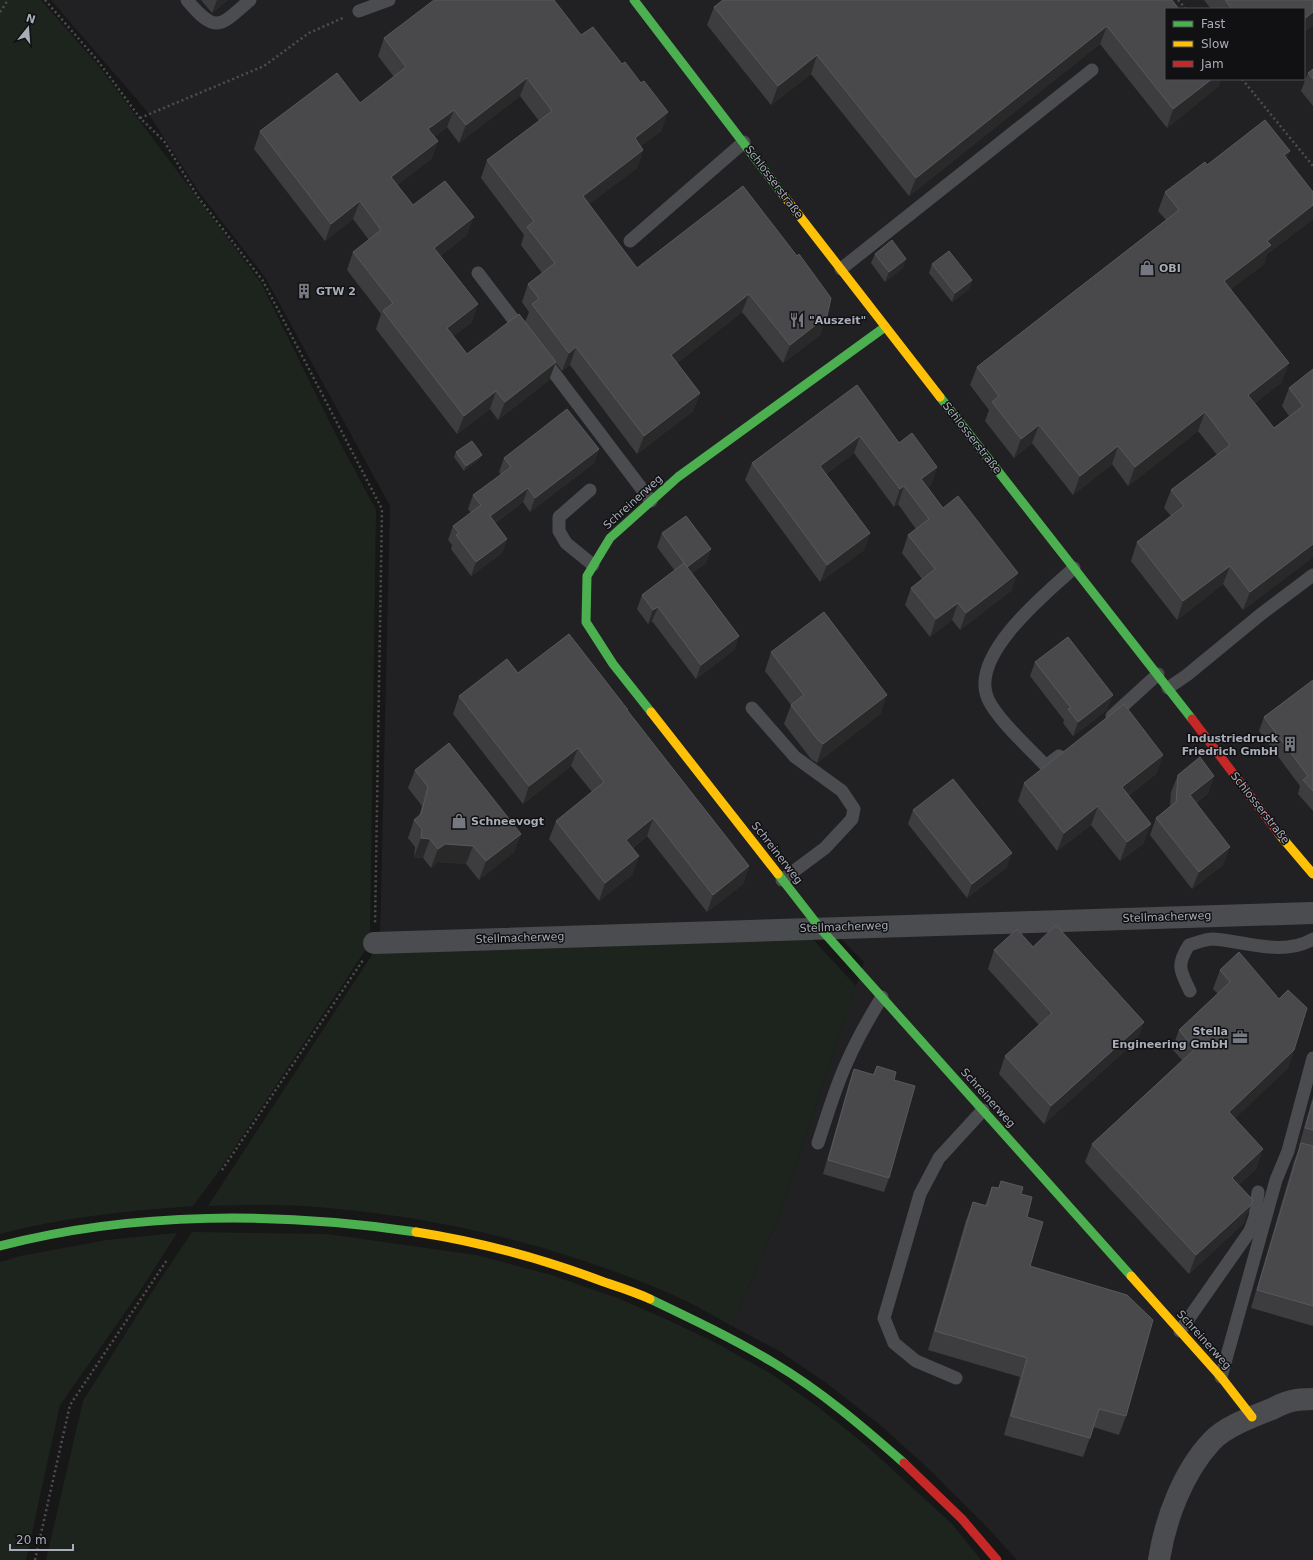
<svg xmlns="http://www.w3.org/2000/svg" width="1313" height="1560" font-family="'DejaVu Sans',sans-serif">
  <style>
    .built { fill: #212123; fill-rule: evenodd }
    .green { fill: #1d241e }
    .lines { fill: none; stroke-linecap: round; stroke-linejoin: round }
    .path { stroke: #4d4e52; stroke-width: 2.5; stroke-dasharray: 2 3; stroke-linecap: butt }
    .lane { stroke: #4b4c50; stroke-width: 13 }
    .street { stroke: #4b4c50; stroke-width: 22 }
    .fast { stroke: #4caf50; stroke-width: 9 }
    .slow { stroke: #ffc107; stroke-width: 9 }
    .jam { stroke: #c62828; stroke-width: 9 }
    .wall { fill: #3d3d3f }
    .shaded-wall { fill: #29292a }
    .building { fill: #49494c; stroke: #58595d }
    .labels { text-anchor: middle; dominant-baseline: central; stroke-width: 3; stroke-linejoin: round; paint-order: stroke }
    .street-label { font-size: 11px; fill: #a8adb8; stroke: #111113 }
    .poi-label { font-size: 11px; font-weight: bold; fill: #a8adb8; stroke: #111113; text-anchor: start }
  </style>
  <rect width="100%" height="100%" fill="#171717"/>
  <path class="built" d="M 51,0 L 1313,0 L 1313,1560 L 1017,1560 L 986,1526 L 931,1471 L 879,1424 L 825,1382 L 779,1351 L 732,1326 L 780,1213 L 864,962 L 834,932 L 380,938 L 390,506 L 265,277 L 199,192 L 146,110 ZM 1166,9 L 1304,9 L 1304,79 L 1166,79 Z"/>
  <g class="green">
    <path d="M 0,0 L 41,0 L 97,64 L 261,283 L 338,439 L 376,510 L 370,943 L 217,1174 L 193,1206 C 128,1211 63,1217 0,1234 Z"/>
    <path d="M 809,935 L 856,986 L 780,1213 L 732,1326 C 716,1317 700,1308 684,1300 C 575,1250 448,1218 328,1208 C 288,1204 248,1205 208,1206 L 377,947 Z"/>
    <path d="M 192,1232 L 327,1234 L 476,1255 L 551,1275 L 620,1299 L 668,1320 L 716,1343 L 770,1373 L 818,1407 L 868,1447 L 952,1524 L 981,1560 L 46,1560 L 83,1401 L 148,1298 Z"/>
    <path d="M 177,1233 L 138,1294 L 60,1405 L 26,1560 L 0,1560 L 0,1262 L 20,1256 L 107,1240 Z"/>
  </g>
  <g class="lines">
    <g class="path">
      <path d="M 45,0 L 98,61 L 140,118 L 164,141 L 198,197 L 263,281 L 382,509 L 375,923"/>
      <path d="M 1178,0 L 1186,9"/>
      <path d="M 0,12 L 8,0"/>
      <path d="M 1242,79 L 1313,166"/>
      <path d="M 140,118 L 264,66 L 309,33 L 345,17"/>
      <path d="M 222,1170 L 363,960"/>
      <path d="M 35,1560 L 70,1405 L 167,1260"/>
    </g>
    <g class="lane">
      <path d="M 187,0 C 216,35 220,26 250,0"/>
      <path d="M 359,11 L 389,0"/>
      <path d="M 630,241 L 744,142"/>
      <path d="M 841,269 L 1092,70"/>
      <path d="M 478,273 L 523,332"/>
      <path d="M 542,357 L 651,501"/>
      <path d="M 590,490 L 559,517 L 559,531 L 566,543 L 593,565"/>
      <path d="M 1168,688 L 1187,675 L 1260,615 L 1313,575"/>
      <path d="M 752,708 L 795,757 L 842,791 L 854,809 L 852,819 L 825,848 L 782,880"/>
      <path d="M 1112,716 L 1158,674"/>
      <path d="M 1059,756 L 1046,766 C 1031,750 990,713 986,693 C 975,651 1046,593 1074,568"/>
      <path d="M 1190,991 C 1180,971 1176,965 1189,945 C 1196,943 1205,939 1213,939 C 1245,941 1282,957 1313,939"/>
      <path d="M 818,1143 C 827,1116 835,1088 847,1062 C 857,1039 869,1018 882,997"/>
      <path d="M 1180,1331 L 1250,1231 L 1255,1217 L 1258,1192"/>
      <path d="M 1221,1377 L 1276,1180 L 1288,1151 L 1313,1058"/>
      <path d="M 956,1378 L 916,1361 L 894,1343 L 884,1318 L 920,1194 L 939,1158 L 983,1110"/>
    </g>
    <g class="street">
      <path d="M 374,943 L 1313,913"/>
      <path d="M 1159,1560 C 1165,1520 1183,1472 1211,1442 C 1224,1427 1254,1416 1272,1409 C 1278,1406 1285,1402 1292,1401 C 1299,1399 1306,1399 1313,1399"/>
    </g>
    <g class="fast">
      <path d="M 634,0 L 784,196"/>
      <path d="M 940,397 L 1192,719"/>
      <path d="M 651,712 L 613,664 L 586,622 L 587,576 L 610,538 L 678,477 L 885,327"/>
      <path d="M 778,874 L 820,928 L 1131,1276"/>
      <path d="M 0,1246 C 134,1211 280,1212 416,1232"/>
      <path d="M 650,1299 C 692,1319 734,1339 774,1363 C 821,1391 863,1427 904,1463"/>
    </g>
    <g class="slow">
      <path d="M 784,196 L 940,397"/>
      <path d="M 651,712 L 778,874"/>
      <path d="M 1279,834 L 1313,874"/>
      <path d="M 416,1232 C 480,1242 544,1259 604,1282 C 619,1287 635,1292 650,1299"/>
      <path d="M 1131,1276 L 1221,1377 L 1252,1417"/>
    </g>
    <g class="jam">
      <path d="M 1192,719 L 1279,834"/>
      <path d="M 904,1463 L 962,1519 L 997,1560"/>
    </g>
  </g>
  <g class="wall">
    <path d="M 201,0 L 228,0 L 212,13 Z"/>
    <path d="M 1172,0 L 1219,86 L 1167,128 L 1100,44 L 909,196 L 811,74 L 771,105 L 707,25 L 714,7 Z"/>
    <path d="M 1204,0 L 1313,0 L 1313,25 L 1304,32 L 1304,9 L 1211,9 Z"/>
    <path d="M 581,35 L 662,130 L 641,146 L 643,150 L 637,168 L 589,204 L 637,268 L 743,186 L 821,334 L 783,363 L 742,312 L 677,363 L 700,393 L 693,411 L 637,454 L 570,365 L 562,371 L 525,322 L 529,312 L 522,302 L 528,284 L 542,273 L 521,245 L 524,235 L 481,178 L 487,160 L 539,121 L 520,96 L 459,143 L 447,127 L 434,137 L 438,141 L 431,159 L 397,185 L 413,205 L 467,235 L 440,256 L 472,322 L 453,336 L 467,354 L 549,380 L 498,420 L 490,409 L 457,434 L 376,329 L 381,314 L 347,270 L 353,252 L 369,240 L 353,219 L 325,241 L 254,149 L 260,131 L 360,103 L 394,77 L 378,56 L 384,38 Z"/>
    <path d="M 1313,69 L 1313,106 L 1301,91 L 1308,73 Z"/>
    <path d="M 1287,159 L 1313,219 L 1267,254 L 1264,264 L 1231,289 L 1282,382 L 1255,403 L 1274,428 L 1289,416 L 1282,406 L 1289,388 L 1313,369 L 1313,557 L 1243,610 L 1223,584 L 1177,620 L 1131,561 L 1137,542 L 1171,516 L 1164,508 L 1171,490 L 1217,455 L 1198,431 L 1128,486 L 1112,464 L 1073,495 L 1032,443 L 1014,458 L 985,421 L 989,410 L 970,385 L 977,367 L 1166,220 L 1158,211 L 1165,192 L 1207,165 Z"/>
    <path d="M 875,254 L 903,268 L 885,282 L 871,263 Z"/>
    <path d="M 932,264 L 972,280 L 969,289 L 952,302 L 929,273 Z"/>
    <path d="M 857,385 L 899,443 L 937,467 L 931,485 L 928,487 L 943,508 L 1012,590 L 960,630 L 952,620 L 930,637 L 905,605 L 911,588 L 922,579 L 902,553 L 908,535 L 916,529 L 898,504 L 894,507 L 854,453 L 826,474 L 870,533 L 864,550 L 820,582 L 745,480 L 752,463 Z"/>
    <path d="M 599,449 L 594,463 L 530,512 L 523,502 L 495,523 L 507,539 L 502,553 L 471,576 L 451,549 L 452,545 L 448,540 L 453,526 L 471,513 L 468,509 L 473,495 L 501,475 L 499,472 L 504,458 Z"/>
    <path d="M 456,452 L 480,459 L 464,471 L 454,457 Z"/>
    <path d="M 662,533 L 711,549 L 706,563 L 692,573 L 739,636 L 734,650 L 696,679 L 652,621 L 648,624 L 637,609 L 642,595 L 675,571 L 657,547 Z"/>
    <path d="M 771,652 L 881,713 L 817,763 L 811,759 L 784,724 L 791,705 L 765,671 Z"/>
    <path d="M 1035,662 L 1107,710 L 1073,736 L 1063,723 L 1064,720 L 1030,676 Z"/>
    <path d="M 518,673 L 627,711 L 749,866 L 743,884 L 707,912 L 647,836 L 633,848 L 633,874 L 599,901 L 549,839 L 556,821 L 592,792 L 571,766 L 523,804 L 453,714 L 459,696 Z"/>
    <path d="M 1313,680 L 1313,811 L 1298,794 L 1300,786 L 1259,731 L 1264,717 Z"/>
    <path d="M 415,770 L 521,834 L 514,852 L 479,880 L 466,864 L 438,862 L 431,868 L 423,858 L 414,857 L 415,847 L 408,838 L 414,820 L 419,816 L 422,806 L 408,788 Z"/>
    <path d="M 1157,773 L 1128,796 L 1144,843 L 1120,861 L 1091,825 L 1057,851 L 1018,801 L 1024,783 Z"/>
    <path d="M 1178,775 L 1214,776 L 1208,793 L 1196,803 L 1224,864 L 1192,889 L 1150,835 L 1156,818 L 1170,806 L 1171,792 Z"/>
    <path d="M 913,810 L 1007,867 L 967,898 L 908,824 Z"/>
    <path d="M 1033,947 L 1144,1022 L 1137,1040 L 1044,1124 L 999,1074 L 1005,1056 L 1039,1025 L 988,969 L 994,950 Z"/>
    <path d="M 1220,970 L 1294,1050 L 1288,1068 L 1235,1118 L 1257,1168 L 1238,1185 L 1244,1223 L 1189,1274 L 1085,1162 L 1092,1144 L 1182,1060 L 1172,1049 L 1179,1030 L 1218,994 L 1213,989 Z"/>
    <path d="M 877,1066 L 894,1080 L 889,1178 L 884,1192 L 823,1174 L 849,1083 L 854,1069 L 873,1074 Z"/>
    <path d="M 1313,1096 L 1313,1326 L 1251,1308 L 1294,1161 L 1300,1146 L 1299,1146 Z"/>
    <path d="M 1001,1181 L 1021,1194 L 1027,1217 L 1030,1266 L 1126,1416 L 1119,1435 L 1093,1427 L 1090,1438 L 1083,1457 L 1004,1435 L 1020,1377 L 928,1350 L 966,1220 L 973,1202 L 985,1205 L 992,1187 L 998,1188 Z"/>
  </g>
  <g class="shaded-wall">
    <path d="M 217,0 L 228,0 L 212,13 Z"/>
    <path d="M 1313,12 L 1313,25 L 1304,32 L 1304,19 Z"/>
    <path d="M 1107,26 L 1100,44 L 909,196 L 916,178 Z"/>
    <path d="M 817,55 L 811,74 L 771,105 L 778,86 Z"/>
    <path d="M 527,78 L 520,96 L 459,143 L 466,125 Z"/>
    <path d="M 1212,79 L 1222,79 L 1219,86 L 1167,128 L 1173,109 Z"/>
    <path d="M 454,110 L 447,127 L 422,147 L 428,129 Z"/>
    <path d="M 668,112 L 662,130 L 628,156 L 635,138 Z"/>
    <path d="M 438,141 L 431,159 L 384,195 L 391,177 Z"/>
    <path d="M 643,150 L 637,168 L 576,214 L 583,196 Z"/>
    <path d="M 1290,151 L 1283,169 L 1284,155 Z"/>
    <path d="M 360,201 L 353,219 L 325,241 L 331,224 Z"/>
    <path d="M 1313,205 L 1313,219 L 1267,254 L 1264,264 L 1218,300 L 1224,281 L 1267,241 Z"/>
    <path d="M 474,217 L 467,235 L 428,265 L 434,248 Z"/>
    <path d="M 906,259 L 903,268 L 885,282 L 889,272 Z"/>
    <path d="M 972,280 L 969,289 L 952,302 L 955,293 Z"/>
    <path d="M 749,294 L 742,312 L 664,373 L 671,355 Z"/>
    <path d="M 478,304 L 472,322 L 441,346 L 447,328 Z"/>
    <path d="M 827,316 L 821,334 L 783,363 L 790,345 Z"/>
    <path d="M 576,347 L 570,365 L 562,371 L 569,353 Z"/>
    <path d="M 556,362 L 549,380 L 498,420 L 505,402 Z"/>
    <path d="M 1289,363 L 1282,382 L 1242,414 L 1248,395 Z"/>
    <path d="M 496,391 L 490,409 L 457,434 L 464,416 Z"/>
    <path d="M 700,393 L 693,411 L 637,454 L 644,436 Z"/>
    <path d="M 1205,412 L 1198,431 L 1128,486 L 1135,467 Z"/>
    <path d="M 1039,425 L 1032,443 L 1014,458 L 1021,439 Z"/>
    <path d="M 860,436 L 854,453 L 814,483 L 820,466 Z"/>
    <path d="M 1118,446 L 1112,464 L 1073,495 L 1080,476 Z"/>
    <path d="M 599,449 L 594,463 L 530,512 L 535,498 Z"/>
    <path d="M 482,455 L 480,459 L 464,471 L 466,466 Z"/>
    <path d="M 937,467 L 931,485 L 915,496 L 921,479 Z"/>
    <path d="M 904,486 L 898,504 L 894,507 L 900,489 Z"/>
    <path d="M 528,488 L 523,502 L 485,530 L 490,516 Z"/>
    <path d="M 870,533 L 864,550 L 820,582 L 827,565 Z"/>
    <path d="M 507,539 L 502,553 L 471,576 L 476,562 Z"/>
    <path d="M 1313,544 L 1313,557 L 1243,610 L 1250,592 Z"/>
    <path d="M 711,549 L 706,563 L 682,581 L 687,567 Z"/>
    <path d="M 1230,566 L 1223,584 L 1177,620 L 1183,601 Z"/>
    <path d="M 1018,573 L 1012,590 L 960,630 L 966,613 Z"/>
    <path d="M 958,603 L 952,620 L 930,637 L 936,619 Z"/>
    <path d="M 658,607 L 652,621 L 648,624 L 653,610 Z"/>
    <path d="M 739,636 L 734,650 L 696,679 L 701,665 Z"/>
    <path d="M 887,695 L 881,713 L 817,763 L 823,744 Z"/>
    <path d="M 1113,695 L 1107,710 L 1073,736 L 1078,722 Z"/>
    <path d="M 578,748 L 571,766 L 523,804 L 529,786 Z"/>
    <path d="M 1163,755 L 1157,773 L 1115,806 L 1122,787 Z"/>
    <path d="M 1214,776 L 1208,793 L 1183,812 L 1190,795 Z"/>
    <path d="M 1098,806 L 1091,825 L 1057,851 L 1064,833 Z"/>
    <path d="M 653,818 L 647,836 L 620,858 L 626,840 Z"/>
    <path d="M 1151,824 L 1144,843 L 1120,861 L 1127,842 Z"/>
    <path d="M 521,834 L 514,852 L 479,880 L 486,861 Z"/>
    <path d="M 421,838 L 430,839 L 423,858 L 414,857 Z"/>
    <path d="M 445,844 L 473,846 L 466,864 L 438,862 L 431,868 L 438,849 Z"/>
    <path d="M 1230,847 L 1224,864 L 1192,889 L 1199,872 Z"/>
    <path d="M 1012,853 L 1007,867 L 967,898 L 972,884 Z"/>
    <path d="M 639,856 L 633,874 L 599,901 L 605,883 Z"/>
    <path d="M 749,866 L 743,884 L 707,912 L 713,895 Z"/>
    <path d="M 1144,1022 L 1137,1040 L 1044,1124 L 1051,1106 Z"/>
    <path d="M 1294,1050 L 1288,1068 L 1222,1131 L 1229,1112 Z"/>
    <path d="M 1263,1149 L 1257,1168 L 1225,1196 L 1232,1178 Z"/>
    <path d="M 1251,1205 L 1244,1223 L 1189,1274 L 1196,1255 Z"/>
  </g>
  <g class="building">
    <path d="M 434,0 L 554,0 L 581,35 L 593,27 L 622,64 L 625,62 L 641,83 L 644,81 L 668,112 L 635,138 L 643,150 L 583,196 L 637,268 L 743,186 L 797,256 L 799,254 L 831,298 L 827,316 L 790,345 L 749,294 L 671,355 L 700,393 L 644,436 L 576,347 L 569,353 L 532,304 L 539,299 L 528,284 L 555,263 L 527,227 L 534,221 L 487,160 L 552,111 L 527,78 L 466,125 L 454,110 L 428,129 L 438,141 L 391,177 L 413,205 L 445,181 L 474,217 L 434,248 L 478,304 L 447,328 L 467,354 L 519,314 L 556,362 L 505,402 L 496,391 L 464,416 L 383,311 L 393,303 L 353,252 L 381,230 L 360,201 L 331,224 L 260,131 L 337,73 L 360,103 L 406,67 L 384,38 Z"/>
    <path d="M 723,0 L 1172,0 L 1179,9 L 1166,9 L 1166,79 L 1212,79 L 1173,109 L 1107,26 L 916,178 L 817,55 L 778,86 L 714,7 Z"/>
    <path d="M 1225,0 L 1313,0 L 1313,12 L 1304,19 L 1304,9 L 1232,9 Z"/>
    <path d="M 1313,69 L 1313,79 L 1308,73 Z"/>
    <path d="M 1265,120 L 1290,151 L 1284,155 L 1313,192 L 1313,205 L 1267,241 L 1271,245 L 1224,281 L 1289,363 L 1248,395 L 1274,428 L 1303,406 L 1289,388 L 1313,369 L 1313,544 L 1250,592 L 1230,566 L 1183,601 L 1137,542 L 1184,506 L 1171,490 L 1230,445 L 1205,412 L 1135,467 L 1118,446 L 1080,476 L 1039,425 L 1021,439 L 992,402 L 999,396 L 977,367 L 1179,210 L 1165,192 L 1205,162 L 1207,165 Z"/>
    <path d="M 892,240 L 906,259 L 889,272 L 875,254 Z"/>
    <path d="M 949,251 L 972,280 L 955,293 L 932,264 Z"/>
    <path d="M 857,385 L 899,443 L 912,433 L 937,467 L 921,479 L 943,508 L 958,496 L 1018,573 L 966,613 L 958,603 L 936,619 L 911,588 L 935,569 L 908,535 L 929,519 L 904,486 L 900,489 L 860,436 L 820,466 L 870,533 L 827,565 L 752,463 Z"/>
    <path d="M 567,409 L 599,449 L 535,498 L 528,488 L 490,516 L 507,539 L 476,562 L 456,535 L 459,533 L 453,526 L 481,505 L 473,495 L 511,467 L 504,458 Z"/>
    <path d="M 472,441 L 482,455 L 466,466 L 456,452 Z"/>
    <path d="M 686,516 L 711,549 L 687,567 L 662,533 Z"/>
    <path d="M 684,563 L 739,636 L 701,665 L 658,607 L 653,610 L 642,595 Z"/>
    <path d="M 824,612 L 887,695 L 823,744 L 818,740 L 791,705 L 804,695 L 771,652 Z"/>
    <path d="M 569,634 L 628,710 L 627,710 L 749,866 L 713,895 L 653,818 L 626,840 L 639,856 L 605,883 L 556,821 L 604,782 L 578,748 L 529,786 L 459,696 L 507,659 L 518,673 Z"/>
    <path d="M 1068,637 L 1113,695 L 1078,722 L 1068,709 L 1071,708 L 1035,662 Z"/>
    <path d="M 1313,680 L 1313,791 L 1303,780 L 1308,776 L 1264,717 Z"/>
    <path d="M 1124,704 L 1163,755 L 1122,787 L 1151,824 L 1127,842 L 1098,806 L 1064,833 L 1024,783 Z"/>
    <path d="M 449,743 L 521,834 L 486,861 L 473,846 L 445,844 L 438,849 L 430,839 L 421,838 L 422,829 L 414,820 L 421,814 L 428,787 L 415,770 Z"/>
    <path d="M 1200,757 L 1214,776 L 1190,795 L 1230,847 L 1199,872 L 1156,818 L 1176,802 L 1178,775 Z"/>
    <path d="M 953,779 L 1012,853 L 972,884 L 913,810 Z"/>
    <path d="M 1056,925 L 1144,1022 L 1051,1106 L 1005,1056 L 1052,1013 L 994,950 L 1017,929 L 1033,947 Z"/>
    <path d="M 1239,952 L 1279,999 L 1288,990 L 1307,1008 L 1294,1050 L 1229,1112 L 1263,1149 L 1232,1178 L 1253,1200 L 1251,1205 L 1196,1255 L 1092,1144 L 1195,1049 L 1179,1030 L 1230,982 L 1220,970 Z"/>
    <path d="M 877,1066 L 896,1072 L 894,1080 L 915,1086 L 889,1178 L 828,1160 L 854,1069 L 874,1075 Z"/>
    <path d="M 1313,1101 L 1313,1130 L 1305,1128 Z"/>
    <path d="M 1301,1143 L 1313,1146 L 1313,1306 L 1257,1290 Z"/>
    <path d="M 1001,1181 L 1023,1187 L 1021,1194 L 1032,1197 L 1027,1217 L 1043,1222 L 1030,1266 L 1127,1295 L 1153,1320 L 1126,1416 L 1099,1409 L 1090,1438 L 1011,1416 L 1027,1358 L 935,1331 L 973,1202 L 987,1206 L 992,1187 L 999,1188 Z"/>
  </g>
  <defs>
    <g id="shop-bare" transform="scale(1.2)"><path d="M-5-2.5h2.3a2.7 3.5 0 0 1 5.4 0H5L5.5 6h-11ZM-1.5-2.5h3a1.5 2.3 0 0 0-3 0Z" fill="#757880" stroke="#111113" stroke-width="2.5" paint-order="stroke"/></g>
    <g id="building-bare" transform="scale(1.2)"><path d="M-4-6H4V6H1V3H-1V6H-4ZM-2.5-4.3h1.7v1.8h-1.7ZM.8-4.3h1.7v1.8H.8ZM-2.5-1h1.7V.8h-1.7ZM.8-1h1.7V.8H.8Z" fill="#757880" stroke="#111113" stroke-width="2.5" paint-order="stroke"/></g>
    <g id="restaurant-bare" transform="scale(1.2)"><path d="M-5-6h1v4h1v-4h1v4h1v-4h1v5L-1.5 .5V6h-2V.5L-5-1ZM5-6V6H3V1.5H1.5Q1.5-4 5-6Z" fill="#757880" stroke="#111113" stroke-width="2.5" paint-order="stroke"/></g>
    <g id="office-bare" transform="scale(1.2)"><path d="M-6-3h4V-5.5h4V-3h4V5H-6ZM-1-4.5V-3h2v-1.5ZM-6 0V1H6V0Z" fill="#757880" stroke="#111113" stroke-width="2.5" paint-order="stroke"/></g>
  </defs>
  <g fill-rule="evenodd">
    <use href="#shop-bare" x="1147" y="268"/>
    <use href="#building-bare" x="304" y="291"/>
    <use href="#restaurant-bare" x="797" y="320"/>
    <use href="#building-bare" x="1290" y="744"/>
    <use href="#shop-bare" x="459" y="821"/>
    <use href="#office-bare" x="1240" y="1037"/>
  </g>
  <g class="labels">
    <g class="street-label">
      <text transform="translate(774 182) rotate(53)">Schlosserstraße</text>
      <text transform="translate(972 438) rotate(52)">Schlosserstraße</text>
      <text transform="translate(633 502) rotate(-42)">Schreinerweg</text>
      <text transform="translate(1260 808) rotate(52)">Schlosserstraße</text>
      <text transform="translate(777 853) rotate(52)">Schreinerweg</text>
      <text transform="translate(1167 917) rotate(-2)">Stellmacherweg</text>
      <text transform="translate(844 927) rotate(-2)">Stellmacherweg</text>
      <text transform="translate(520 938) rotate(-2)">Stellmacherweg</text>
      <text transform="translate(988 1098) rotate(48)">Schreinerweg</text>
      <text transform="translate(1204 1340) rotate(48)">Schreinerweg</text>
    </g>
    <g class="poi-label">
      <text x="1159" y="268">OBI</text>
      <text x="316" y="291">GTW 2</text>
      <text x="809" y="320">"Auszeit"</text>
      <text x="1278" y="738" text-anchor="end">Industriedruck<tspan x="1278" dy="13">Friedrich GmbH</tspan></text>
      <text x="471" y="821">Schneevogt</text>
      <text x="1228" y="1031" text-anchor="end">Stella<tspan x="1228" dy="13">Engineering GmbH</tspan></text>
    </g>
  </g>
  <rect x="1165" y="8" width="140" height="72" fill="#111113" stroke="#4d4f55"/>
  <rect x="1173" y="21" width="20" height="6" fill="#4caf50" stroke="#4d4f55"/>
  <text x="1201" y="28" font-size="12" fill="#a8adb8">Fast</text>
  <rect x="1173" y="41" width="20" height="6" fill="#ffc107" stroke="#4d4f55"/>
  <text x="1201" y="48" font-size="12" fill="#a8adb8">Slow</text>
  <rect x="1173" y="61" width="20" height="6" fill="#c62828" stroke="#4d4f55"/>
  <text x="1201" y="68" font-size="12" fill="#a8adb8">Jam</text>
  <g transform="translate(28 28) rotate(17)" stroke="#111113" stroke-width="3" paint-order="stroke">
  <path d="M0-3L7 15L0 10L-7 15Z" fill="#a8adb8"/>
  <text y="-6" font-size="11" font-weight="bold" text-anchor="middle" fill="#a8adb8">N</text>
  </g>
  <path d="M10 1544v6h63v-6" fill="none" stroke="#a8adb8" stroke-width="2"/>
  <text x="16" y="1544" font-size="12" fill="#a8adb8" stroke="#111113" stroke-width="3" paint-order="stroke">20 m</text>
</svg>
